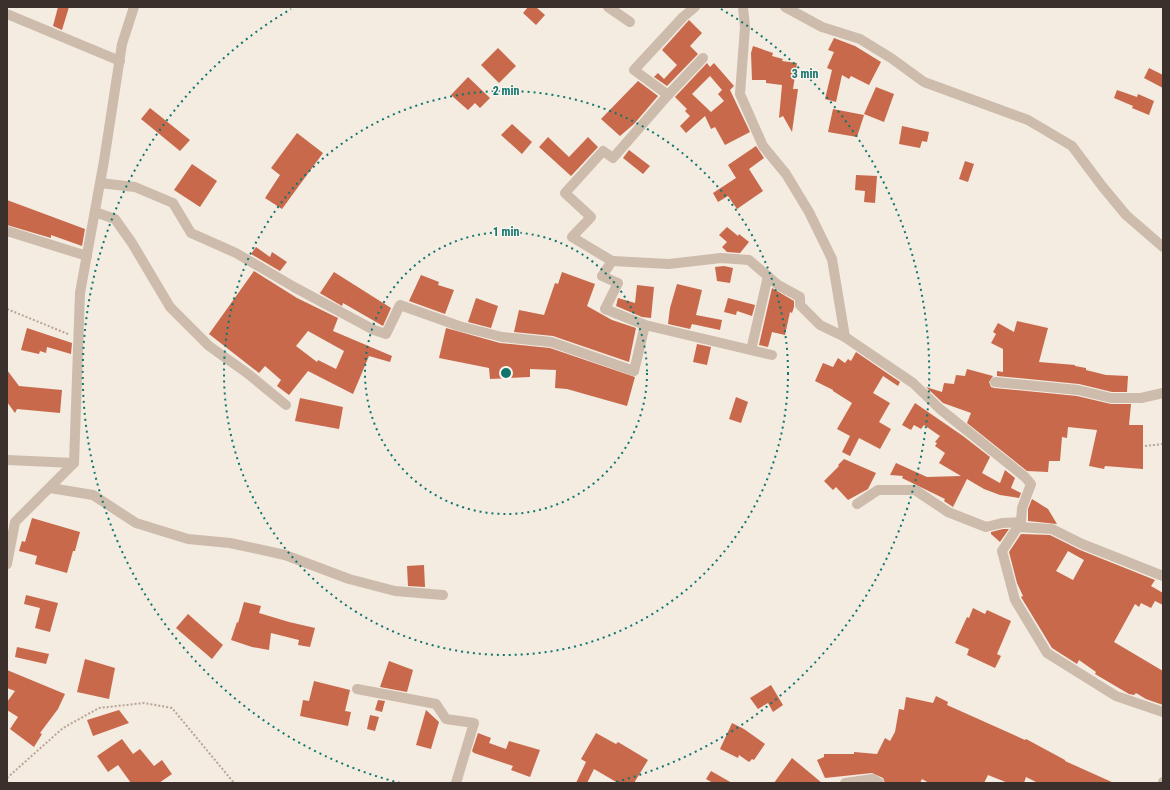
<svg xmlns="http://www.w3.org/2000/svg" width="1170" height="790" font-family="'Roboto Condensed',sans-serif">
  <style>
    .building { fill: #c8694b; fill-rule: evenodd }
    .lines { fill: none; stroke-linecap: round; stroke-linejoin: round }
    .path { stroke: #b9a596; stroke-width: 2; stroke-dasharray: 2 2; stroke-linecap: butt }
    .street { stroke: #cdbbac; stroke-width: 10 }
    .ring { fill: none; stroke: #0f766e; stroke-width: 2; stroke-dasharray: 2 4 }
    .centre { fill: #0f766e; stroke: #fbf5ee; stroke-width: 2 }
    .ring-label { font-size: 12px; text-anchor: middle; font-weight: bold; fill: #0f766e; stroke: #fbf5ee; stroke-width: 3; stroke-linejoin: round; paint-order: stroke }
  </style>
  <rect width="100%" height="100%" fill="#f4ebe1"/>
  <g class="building">
    <path d="M 58,7 L 69,7 L 62,30 L 53,26 Z"/>
    <path d="M 528,7 L 536,7 L 545,15 L 536,25 L 523,13 Z"/>
    <path d="M 689,20 L 702,33 L 690,46 L 698,54 L 667,86 L 654,77 L 658,73 L 664,79 L 677,65 L 662,50 Z"/>
    <path d="M 834,38 L 855,46 L 881,62 L 869,85 L 851,76 L 849,79 L 842,75 L 836,102 L 825,99 L 832,70 L 827,68 L 834,52 L 828,50 Z"/>
    <path d="M 753,46 L 773,53 L 772,56 L 783,59 L 782,61 L 797,63 L 793,89 L 798,89 L 792,132 L 783,116 L 779,118 L 782,85 L 766,83 L 766,80 L 752,80 L 751,53 Z"/>
    <path d="M 498,48 L 516,66 L 499,83 L 481,65 Z"/>
    <path d="M 707,63 L 710,67 L 714,63 L 734,86 L 730,90 L 750,132 L 725,145 L 715,127 L 711,129 L 705,116 L 686,133 L 680,126 L 690,116 L 685,111 L 687,109 L 675,97 ZM 710,76 L 722,90 L 718,94 L 724,101 L 711,112 L 692,94 Z"/>
    <path d="M 1149,68 L 1163,75 L 1163,88 L 1144,78 Z"/>
    <path d="M 468,77 L 490,98 L 480,108 L 475,103 L 468,110 L 451,95 Z"/>
    <path d="M 638,81 L 658,96 L 634,124 L 620,136 L 601,119 Z"/>
    <path d="M 876,87 L 894,94 L 884,122 L 864,114 Z"/>
    <path d="M 1117,90 L 1137,97 L 1138,94 L 1154,101 L 1149,115 L 1132,108 L 1133,106 L 1114,98 Z"/>
    <path d="M 150,108 L 190,140 L 180,151 L 141,119 Z"/>
    <path d="M 833,109 L 864,115 L 857,137 L 828,132 Z"/>
    <path d="M 512,124 L 532,142 L 522,154 L 501,135 Z"/>
    <path d="M 902,126 L 929,132 L 927,142 L 922,141 L 920,148 L 899,144 Z"/>
    <path d="M 297,133 L 323,153 L 282,209 L 265,198 L 280,175 L 271,168 Z"/>
    <path d="M 548,137 L 569,157 L 588,137 L 598,147 L 571,176 L 539,147 Z"/>
    <path d="M 756,146 L 764,158 L 749,169 L 763,191 L 737,209 L 728,196 L 718,202 L 713,193 L 736,178 L 728,165 Z"/>
    <path d="M 629,150 L 650,166 L 643,174 L 623,158 Z"/>
    <path d="M 965,161 L 974,164 L 968,182 L 959,179 Z"/>
    <path d="M 192,164 L 217,181 L 200,207 L 174,190 Z"/>
    <path d="M 856,175 L 877,176 L 875,203 L 864,202 L 865,191 L 855,190 Z"/>
    <path d="M 7,200 L 85,229 L 82,246 L 51,235 L 51,238 L 7,225 Z"/>
    <path d="M 727,227 L 738,236 L 739,234 L 749,242 L 740,253 L 727,252 L 722,247 L 727,242 L 719,235 Z"/>
    <path d="M 256,247 L 270,257 L 272,252 L 287,262 L 280,271 L 251,254 Z"/>
    <path d="M 724,266 L 733,268 L 730,283 L 717,281 L 715,267 Z"/>
    <path d="M 254,271 L 297,298 L 338,318 L 333,331 L 392,356 L 390,362 L 369,356 L 353,394 L 308,371 L 289,395 L 277,386 L 281,380 L 265,366 L 259,373 L 209,334 ZM 308,331 L 344,351 L 336,369 L 318,360 L 317,362 L 296,346 Z"/>
    <path d="M 334,272 L 391,308 L 383,326 L 343,303 L 342,306 L 318,292 L 320,293 Z"/>
    <path d="M 562,272 L 595,284 L 587,306 L 612,320 L 636,328 L 629,362 L 553,336 L 514,332 L 519,310 L 544,315 L 555,283 L 558,284 Z"/>
    <path d="M 421,275 L 439,282 L 438,285 L 454,290 L 445,314 L 409,301 Z"/>
    <path d="M 677,284 L 702,290 L 696,315 L 722,320 L 720,330 L 692,324 L 690,329 L 668,324 L 670,308 Z"/>
    <path d="M 637,285 L 654,287 L 651,318 L 642,317 L 616,306 L 618,298 L 635,303 Z"/>
    <path d="M 772,288 L 794,301 L 794,307 L 792,313 L 790,312 L 785,335 L 772,332 L 768,347 L 759,345 Z"/>
    <path d="M 476,298 L 498,306 L 491,328 L 468,322 Z"/>
    <path d="M 728,298 L 755,305 L 752,316 L 737,311 L 736,315 L 724,312 Z"/>
    <path d="M 1017,321 L 1048,328 L 1039,362 L 1075,365 L 1075,366 L 1086,368 L 1086,370 L 1106,375 L 1128,376 L 1127,392 L 1112,392 L 1079,384 L 997,376 L 997,371 L 1003,372 L 1003,349 L 991,343 L 996,334 L 993,332 L 998,323 L 1014,332 Z"/>
    <path d="M 27,328 L 72,343 L 71,354 L 47,347 L 46,353 L 40,351 L 39,354 L 21,350 Z"/>
    <path d="M 446,328 L 500,343 L 550,348 L 635,377 L 627,406 L 567,389 L 555,388 L 556,370 L 530,369 L 530,377 L 490,379 L 489,368 L 439,358 Z"/>
    <path d="M 697,344 L 711,347 L 707,365 L 693,362 Z"/>
    <path d="M 856,352 L 900,382 L 898,386 L 883,376 L 873,393 L 890,403 L 879,422 L 891,429 L 880,449 L 859,438 L 850,456 L 842,452 L 850,436 L 837,429 L 852,403 L 833,391 L 833,390 L 815,381 L 823,363 L 833,367 L 838,358 L 845,363 L 848,359 L 851,361 Z"/>
    <path d="M 967,369 L 993,376 L 989,382 L 991,387 L 994,388 L 1077,396 L 1111,404 L 1131,404 L 1129,425 L 1143,425 L 1143,469 L 1105,466 L 1104,469 L 1089,466 L 1097,430 L 1068,427 L 1067,438 L 1062,437 L 1060,461 L 1049,461 L 1048,472 L 1027,471 L 967,423 L 971,413 L 943,403 L 926,387 L 942,392 L 944,383 L 954,384 L 956,375 L 965,376 Z"/>
    <path d="M 7,370 L 19,386 L 62,390 L 60,413 L 17,409 L 15,413 L 7,402 Z"/>
    <path d="M 736,397 L 748,402 L 741,423 L 729,419 Z"/>
    <path d="M 300,398 L 343,407 L 339,429 L 295,421 Z"/>
    <path d="M 915,403 L 963,436 L 990,457 L 982,473 L 1000,483 L 1005,470 L 1015,478 L 1011,488 L 1021,493 L 1019,498 L 1000,495 L 984,489 L 967,479 L 953,507 L 944,501 L 945,499 L 902,478 L 903,476 L 890,475 L 896,463 L 927,477 L 961,476 L 939,463 L 945,453 L 935,446 L 937,443 L 935,442 L 940,436 L 924,425 L 921,429 L 914,425 L 911,430 L 902,425 Z"/>
    <path d="M 844,459 L 876,473 L 868,489 L 848,500 L 836,487 L 833,490 L 824,481 L 839,466 L 838,465 Z"/>
    <path d="M 1032,499 L 1048,509 L 1057,524 L 1028,521 L 1028,509 Z"/>
    <path d="M 32,518 L 80,532 L 75,551 L 73,551 L 67,573 L 35,564 L 37,556 L 19,551 L 22,541 L 25,542 Z"/>
    <path d="M 1003,529 L 1009,529 L 1000,542 L 991,534 L 991,532 Z"/>
    <path d="M 1021,534 L 1050,535 L 1080,550 L 1155,580 L 1151,586 L 1163,593 L 1163,605 L 1155,601 L 1151,608 L 1141,603 L 1139,607 L 1135,604 L 1114,642 L 1163,671 L 1163,705 L 1146,699 L 1136,693 L 1134,695 L 1129,694 L 1095,674 L 1096,672 L 1079,660 L 1077,664 L 1052,648 L 1021,597 L 1023,596 L 1017,583 L 1009,552 ZM 1068,551 L 1084,560 L 1073,580 L 1056,571 Z"/>
    <path d="M 424,565 L 425,587 L 408,586 L 407,566 Z"/>
    <path d="M 26,595 L 58,603 L 50,632 L 35,628 L 40,608 L 24,604 Z"/>
    <path d="M 244,602 L 261,606 L 259,613 L 289,622 L 315,628 L 310,647 L 298,645 L 299,640 L 271,633 L 269,650 L 252,647 L 231,640 L 237,622 L 238,623 Z"/>
    <path d="M 973,608 L 985,614 L 987,610 L 1011,621 L 997,654 L 1001,656 L 995,668 L 967,655 L 969,649 L 955,643 L 967,617 L 969,618 Z"/>
    <path d="M 188,614 L 223,645 L 212,659 L 176,628 Z"/>
    <path d="M 17,647 L 49,654 L 46,664 L 15,657 Z"/>
    <path d="M 85,659 L 115,668 L 109,699 L 77,692 Z"/>
    <path d="M 389,661 L 413,670 L 407,692 L 380,687 Z"/>
    <path d="M 7,670 L 65,694 L 58,709 L 40,733 L 42,734 L 34,747 L 10,729 L 18,717 L 7,710 L 7,702 L 15,691 L 7,688 Z"/>
    <path d="M 314,681 L 350,690 L 345,711 L 351,712 L 348,726 L 300,716 L 303,700 L 309,701 Z"/>
    <path d="M 771,685 L 783,705 L 773,712 L 768,703 L 758,709 L 750,698 Z"/>
    <path d="M 936,696 L 948,702 L 947,705 L 1025,740 L 1026,739 L 1065,760 L 1065,761 L 1114,783 L 1038,783 L 1026,777 L 1024,783 L 1008,783 L 988,775 L 984,783 L 929,783 L 922,779 L 920,783 L 885,783 L 883,778 L 872,773 L 825,778 L 817,760 L 824,757 L 824,754 L 854,754 L 854,752 L 877,754 L 885,738 L 890,741 L 895,732 L 899,709 L 904,710 L 906,697 L 933,703 Z"/>
    <path d="M 378,700 L 385,701 L 382,712 L 375,710 Z"/>
    <path d="M 119,710 L 129,723 L 93,736 L 87,720 Z"/>
    <path d="M 426,710 L 439,722 L 431,749 L 416,745 Z"/>
    <path d="M 370,715 L 379,717 L 375,731 L 367,729 Z"/>
    <path d="M 732,723 L 744,729 L 765,744 L 754,760 L 752,759 L 749,762 L 739,755 L 738,758 L 720,749 Z"/>
    <path d="M 478,733 L 491,738 L 489,743 L 506,749 L 509,741 L 540,750 L 530,777 L 511,770 L 513,766 L 474,753 L 472,751 Z"/>
    <path d="M 596,733 L 616,744 L 618,742 L 648,760 L 634,783 L 618,783 L 594,769 L 587,783 L 576,783 L 586,762 L 581,759 Z"/>
    <path d="M 122,739 L 133,754 L 140,749 L 154,766 L 162,760 L 172,774 L 159,783 L 131,783 L 118,765 L 108,772 L 97,756 Z"/>
    <path d="M 792,758 L 822,783 L 774,783 Z"/>
    <path d="M 711,771 L 732,783 L 713,783 L 706,779 Z"/>
  </g>
  <g class="lines">
    <g class="path">
      <path d="M 7,309 L 68,334"/>
      <path d="M 1145,446 L 1163,444"/>
      <path d="M 7,778 L 63,728 L 99,708 L 144,703 L 172,708 L 234,783"/>
    </g>
    <g class="street">
      <path d="M 608,7 L 630,22"/>
      <path d="M 695,7 L 683,17 L 634,70 L 668,95 L 613,158 L 603,151 L 565,193 L 591,217 L 572,237 L 612,261 L 602,276 L 618,283 L 605,309 L 645,325 L 772,355"/>
      <path d="M 743,7 L 745,27 L 740,94 L 763,146 L 786,174 L 809,212 L 832,259 L 845,337 L 913,383 L 940,409 L 1025,477 L 1031,484 L 1022,508 L 1021,522 L 1002,551 L 1015,600 L 1047,653 L 1116,696 L 1163,712"/>
      <path d="M 785,7 L 822,27 L 860,39 L 891,58 L 924,82 L 1028,120 L 1072,146 L 1102,186 L 1126,215 L 1163,247"/>
      <path d="M 7,14 L 120,61"/>
      <path d="M 668,95 L 703,58"/>
      <path d="M 100,183 L 135,187 L 173,203 L 191,233 L 236,253 L 294,287 L 374,330 L 386,334 L 400,305 L 459,326 L 502,337 L 551,342 L 634,371 L 645,325"/>
      <path d="M 95,212 L 115,219 L 132,243 L 170,307 L 209,346 L 247,373 L 286,405"/>
      <path d="M 7,231 L 87,256"/>
      <path d="M 612,261 L 669,264 L 721,258 L 749,260 L 778,285 L 800,297 L 800,305 L 820,325 L 845,337"/>
      <path d="M 751,350 L 768,276"/>
      <path d="M 995,382 L 1078,390 L 1111,398 L 1141,398 L 1163,393"/>
      <path d="M 7,460 L 74,463"/>
      <path d="M 50,488 L 93,495 L 136,523 L 188,539 L 230,543 L 285,555 L 349,579 L 395,591 L 443,595"/>
      <path d="M 857,504 L 878,490 L 915,490 L 948,512 L 986,527 L 1002,523 L 1021,522"/>
      <path d="M 1018,527 L 1052,529 L 1082,544 L 1163,576"/>
      <path d="M 7,564 L 15,522 L 74,463 L 80,293 L 104,161 L 122,44 L 134,7"/>
      <path d="M 357,689 L 436,704 L 446,719 L 474,723 L 456,783"/>
      <path d="M 845,783 L 873,779 L 879,783"/>
      <path d="M 1163,783 L 1163,782"/>
    </g>
  </g>
  <g class="ring">
    <circle cx="506" cy="373" r="141"/>
    <circle cx="506" cy="373" r="282"/>
    <path d="M400 783A423 423 0 0 1 291 9M721 9A423 423 0 0 1 612 783"/>
  </g>
  <circle cx="506" cy="373" r="6" class="centre"/>
  <g class="ring-label">
    <text x="805" y="78">3 min</text>
    <text x="506" y="95">2 min</text>
    <text x="506" y="236">1 min</text>
  </g>
  <rect width="1170" height="790" fill="none" stroke="#3b302b" stroke-width="16"/>
</svg>
